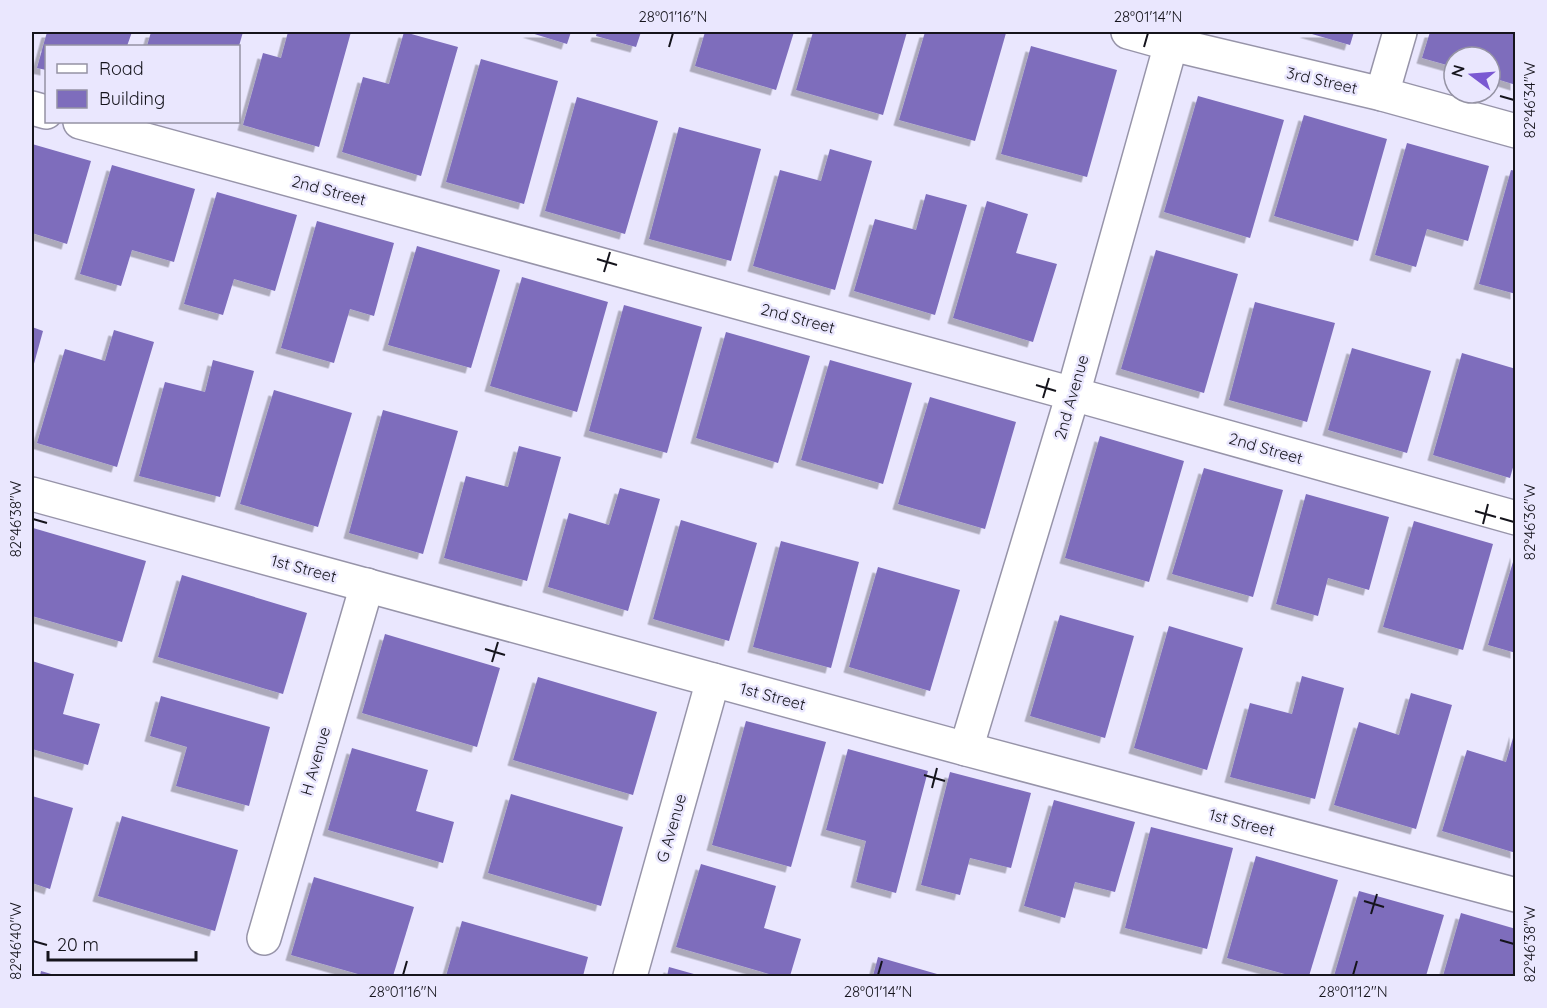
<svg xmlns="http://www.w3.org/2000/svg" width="1547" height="1008" font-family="Quicksand,sans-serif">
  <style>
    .building { fill: #7e6dbc; filter: url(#shadow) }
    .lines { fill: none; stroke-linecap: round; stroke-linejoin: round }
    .minor-casing { stroke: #9794a9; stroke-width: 36 }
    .minor { stroke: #fff; stroke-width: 33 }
    .ticks { fill: none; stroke: #15141c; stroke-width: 2 }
    .labels { text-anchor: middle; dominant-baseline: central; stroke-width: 5; stroke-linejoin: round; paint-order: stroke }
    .street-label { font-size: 16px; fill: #15141c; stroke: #eae7fe }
    .neatline { fill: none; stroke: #15141c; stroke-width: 2 }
    .ticks-label { font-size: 15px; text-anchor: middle; fill: #15141c }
  </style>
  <defs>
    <filter id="shadow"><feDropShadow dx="-5.5" dy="5.5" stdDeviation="0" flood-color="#0004"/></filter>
  </defs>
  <rect width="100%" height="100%" fill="#eae7fe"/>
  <g class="building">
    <path d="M 47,32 L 132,32 L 127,46 L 46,46 L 46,70 L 37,68 Z"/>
    <path d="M 151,32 L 243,32 L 239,46 L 147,46 Z"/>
    <path d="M 288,32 L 351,32 L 319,147 L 243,125 L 263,53 L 281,58 Z"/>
    <path d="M 404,32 L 458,47 L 421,176 L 342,152 L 363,77 L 389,84 Z"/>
    <path d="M 528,32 L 571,32 L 567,44 Z"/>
    <path d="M 597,32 L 641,32 L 636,47 L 596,36 Z"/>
    <path d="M 705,32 L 794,32 L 776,90 L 695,66 Z"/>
    <path d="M 813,32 L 907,32 L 883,115 L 796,90 Z"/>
    <path d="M 925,32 L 999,32 L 1006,33 L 975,141 L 899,120 Z"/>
    <path d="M 1305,32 L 1354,32 L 1350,45 Z"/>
    <path d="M 1430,32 L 1516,32 L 1516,85 L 1490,77 L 1490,57 L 1454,57 L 1454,67 L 1422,58 Z"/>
    <path d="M 1031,46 L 1117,70 L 1087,177 L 1001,154 Z"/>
    <path d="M 481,59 L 558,81 L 524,204 L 446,182 Z"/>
    <path d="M 1198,96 L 1284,120 L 1250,238 L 1164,212 Z"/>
    <path d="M 577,97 L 658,121 L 625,234 L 545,211 Z"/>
    <path d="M 1304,115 L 1387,139 L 1358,241 L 1274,216 Z"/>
    <path d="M 679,127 L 761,149 L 731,261 L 649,239 Z"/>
    <path d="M 1407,143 L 1489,166 L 1468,241 L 1427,229 L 1416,267 L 1375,255 Z"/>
    <path d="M 32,144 L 91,161 L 67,244 L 32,233 Z"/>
    <path d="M 830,149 L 872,161 L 835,290 L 753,266 L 780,170 L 821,181 Z"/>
    <path d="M 112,165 L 195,189 L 174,262 L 132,250 L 121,286 L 80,274 Z"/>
    <path d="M 1511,170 L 1516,171 L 1516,294 L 1479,284 Z"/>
    <path d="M 217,192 L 297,215 L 275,291 L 234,279 L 223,315 L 184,304 Z"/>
    <path d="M 926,194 L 967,205 L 935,315 L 854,291 L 875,219 L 916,230 Z"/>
    <path d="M 987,201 L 1028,214 L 1016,253 L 1057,264 L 1033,342 L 953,318 Z"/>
    <path d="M 317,221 L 394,243 L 374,316 L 350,309 L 334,363 L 281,348 Z"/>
    <path d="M 417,246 L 500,270 L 471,368 L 388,345 Z"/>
    <path d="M 1156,250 L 1238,274 L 1204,393 L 1121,369 Z"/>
    <path d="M 522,277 L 608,302 L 577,412 L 490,386 Z"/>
    <path d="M 1255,302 L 1335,323 L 1307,422 L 1229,400 Z"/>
    <path d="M 624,305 L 702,327 L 667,453 L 589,431 Z"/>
    <path d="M 32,327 L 43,331 L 32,371 Z"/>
    <path d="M 114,330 L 154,342 L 117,467 L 37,443 L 65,349 L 105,361 Z"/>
    <path d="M 726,332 L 810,356 L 778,463 L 696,438 Z"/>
    <path d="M 1352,348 L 1431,371 L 1407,453 L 1328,430 Z"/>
    <path d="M 1462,353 L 1516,369 L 1516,457 L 1510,478 L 1433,455 Z"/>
    <path d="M 213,360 L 254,371 L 220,497 L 139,476 L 165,382 L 205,392 Z"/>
    <path d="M 830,360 L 912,383 L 883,484 L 801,460 Z"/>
    <path d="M 274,390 L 352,413 L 318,527 L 240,504 Z"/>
    <path d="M 930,397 L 1016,422 L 985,529 L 898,504 Z"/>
    <path d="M 383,410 L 458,431 L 423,554 L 349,533 Z"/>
    <path d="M 1100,436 L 1184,461 L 1149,582 L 1065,558 Z"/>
    <path d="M 519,446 L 561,457 L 527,581 L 444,558 L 466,476 L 508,487 Z"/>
    <path d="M 1204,468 L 1283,490 L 1253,597 L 1172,574 Z"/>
    <path d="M 620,488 L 660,499 L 628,611 L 548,587 L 569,513 L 609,525 Z"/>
    <path d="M 1306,494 L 1389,517 L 1369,590 L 1328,578 L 1318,616 L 1276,604 Z"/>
    <path d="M 681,520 L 757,543 L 729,641 L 653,619 Z"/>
    <path d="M 1414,521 L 1493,544 L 1463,650 L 1383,627 Z"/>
    <path d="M 33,528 L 146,561 L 122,642 L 32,616 Z"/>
    <path d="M 781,541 L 859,562 L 831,668 L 753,647 Z"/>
    <path d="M 1516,552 L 1516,653 L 1488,645 Z"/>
    <path d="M 878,567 L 960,590 L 930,691 L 849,667 Z"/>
    <path d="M 182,575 L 307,613 L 283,694 L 158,657 Z"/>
    <path d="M 1060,615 L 1134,636 L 1105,738 L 1030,716 Z"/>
    <path d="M 1169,626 L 1243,648 L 1207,770 L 1134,748 Z"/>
    <path d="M 385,634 L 500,668 L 477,747 L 362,713 Z"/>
    <path d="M 32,661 L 74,674 L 63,714 L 100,724 L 88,765 L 32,749 Z"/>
    <path d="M 1302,676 L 1344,688 L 1315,799 L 1230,777 L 1250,703 L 1292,714 Z"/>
    <path d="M 538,677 L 657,712 L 633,795 L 513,760 Z"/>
    <path d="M 1411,693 L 1452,705 L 1416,829 L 1334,805 L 1359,722 L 1399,735 Z"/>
    <path d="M 161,696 L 270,727 L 249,806 L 176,786 L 187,747 L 150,736 Z"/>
    <path d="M 746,721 L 826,742 L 791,867 L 712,845 Z"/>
    <path d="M 1515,731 L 1516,853 L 1442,831 L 1467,750 L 1506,762 Z"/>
    <path d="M 352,748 L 428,770 L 416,811 L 454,822 L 443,863 L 328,830 Z"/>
    <path d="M 848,749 L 928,771 L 896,893 L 856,882 L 866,841 L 826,830 Z"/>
    <path d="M 950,772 L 1031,793 L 1011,868 L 970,858 L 960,895 L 921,885 Z"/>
    <path d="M 511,794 L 623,827 L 601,906 L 488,873 Z"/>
    <path d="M 32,796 L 73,808 L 50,889 L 32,883 Z"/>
    <path d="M 1054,800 L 1135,822 L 1115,892 L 1075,882 L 1065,918 L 1024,906 Z"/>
    <path d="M 122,816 L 238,850 L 215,931 L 98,896 Z"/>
    <path d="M 1151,827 L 1233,848 L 1207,949 L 1125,928 Z"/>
    <path d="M 1256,856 L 1338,880 L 1309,976 L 1292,976 L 1227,958 Z"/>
    <path d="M 701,864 L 776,886 L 764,928 L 801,939 L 790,976 L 776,976 L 676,947 Z"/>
    <path d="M 314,877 L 414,907 L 393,976 L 365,976 L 291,955 Z"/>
    <path d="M 1359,891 L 1444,915 L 1426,976 L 1334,976 Z"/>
    <path d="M 1461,913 L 1516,929 L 1516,976 L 1443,976 Z"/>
    <path d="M 462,921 L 588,957 L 583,976 L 446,976 Z"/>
    <path d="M 878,957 L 944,976 L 873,976 Z"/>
    <path d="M 669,967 L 701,976 L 667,976 Z"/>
    <path d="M 41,971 L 58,976 L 40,976 Z"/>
  </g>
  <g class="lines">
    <g class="minor-casing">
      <g id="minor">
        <path d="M 1128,32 L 1171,44 L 1382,94 L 1516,131"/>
        <path d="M 1382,94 L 1400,32"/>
        <path d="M 32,108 L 46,112"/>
        <path d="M 80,122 L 1073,394 L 1516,518"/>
        <path d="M 32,494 L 966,749 L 1516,895"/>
        <path d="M 966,749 L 1073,394 L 1171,44"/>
        <path d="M 264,938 L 367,585"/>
        <path d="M 630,976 L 713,680"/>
      </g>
    </g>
    <use href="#minor" class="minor"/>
  </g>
  <path class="ticks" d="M 669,47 L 673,33M 1144,47 L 1148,33M 1500,96 L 1514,100M 597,259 L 617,265M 604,272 L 610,252M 1036,385 L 1056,391M 1043,398 L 1049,378M 1475,511 L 1496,517M 1500,518 L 1514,522M 33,519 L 47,523M 1483,524 L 1488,504M 485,649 L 505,655M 492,662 L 498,642M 924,775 L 945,781M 932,788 L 937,768M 1364,901 L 1384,907M 1371,914 L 1377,894M 1500,940 L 1514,944M 33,941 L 47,945M 403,975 L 407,961M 878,975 L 882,961M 1353,975 L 1357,961"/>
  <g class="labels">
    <g class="street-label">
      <text transform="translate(1322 80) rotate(13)">3rd Street</text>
      <text transform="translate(329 190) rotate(15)">2nd Street</text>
      <text transform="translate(798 318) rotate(15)">2nd Street</text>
      <text transform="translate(1071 397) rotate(-74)">2nd Avenue</text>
      <text transform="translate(1266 448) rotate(16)">2nd Street</text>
      <text transform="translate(304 568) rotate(15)">1st Street</text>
      <text transform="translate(773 696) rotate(15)">1st Street</text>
      <text transform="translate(315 761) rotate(-74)">H Avenue</text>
      <text transform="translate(1242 822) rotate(15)">1st Street</text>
      <text transform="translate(671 828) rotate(-74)">G Avenue</text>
    </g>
  </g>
  <rect width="1547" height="1008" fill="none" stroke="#eae7fe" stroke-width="66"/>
  <rect x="45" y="45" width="195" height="78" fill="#eae7fe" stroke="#9593a4" stroke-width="1.5"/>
  <rect x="57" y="64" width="30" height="9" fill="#ffffff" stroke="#9593a4" stroke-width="1.5"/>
  <text x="99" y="75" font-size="18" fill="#15141c">Road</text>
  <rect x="57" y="90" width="30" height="18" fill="#7e6dbc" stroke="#9593a4" stroke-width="1.5"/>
  <text x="99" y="105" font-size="18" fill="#15141c">Building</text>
  <g transform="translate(1472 75) rotate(286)"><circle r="28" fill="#eae7fe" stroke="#9593a4" stroke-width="1.5"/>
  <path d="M0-4.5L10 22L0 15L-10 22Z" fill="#7a58d2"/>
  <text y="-9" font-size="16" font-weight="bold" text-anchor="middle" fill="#15141c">N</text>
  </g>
  <path d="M48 951v9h148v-9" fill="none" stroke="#15141c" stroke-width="3"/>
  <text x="57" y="951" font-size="18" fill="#15141c" stroke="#eae7fe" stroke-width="4.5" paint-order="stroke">20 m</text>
  <rect x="33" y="33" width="1481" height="942" class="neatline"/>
  <g class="ticks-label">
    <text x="673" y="22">28°01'16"N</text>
    <text x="1148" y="22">28°01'14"N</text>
    <text transform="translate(1530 100) rotate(-90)" y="5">82°46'34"W</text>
    <text transform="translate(16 519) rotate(-90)" y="5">82°46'38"W</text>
    <text transform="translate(1530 522) rotate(-90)" y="5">82°46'36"W</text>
    <text transform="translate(16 941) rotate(-90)" y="5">82°46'40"W</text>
    <text transform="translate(1530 944) rotate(-90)" y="5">82°46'38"W</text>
    <text x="403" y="997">28°01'16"N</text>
    <text x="878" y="997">28°01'14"N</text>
    <text x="1353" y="997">28°01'12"N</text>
  </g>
</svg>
